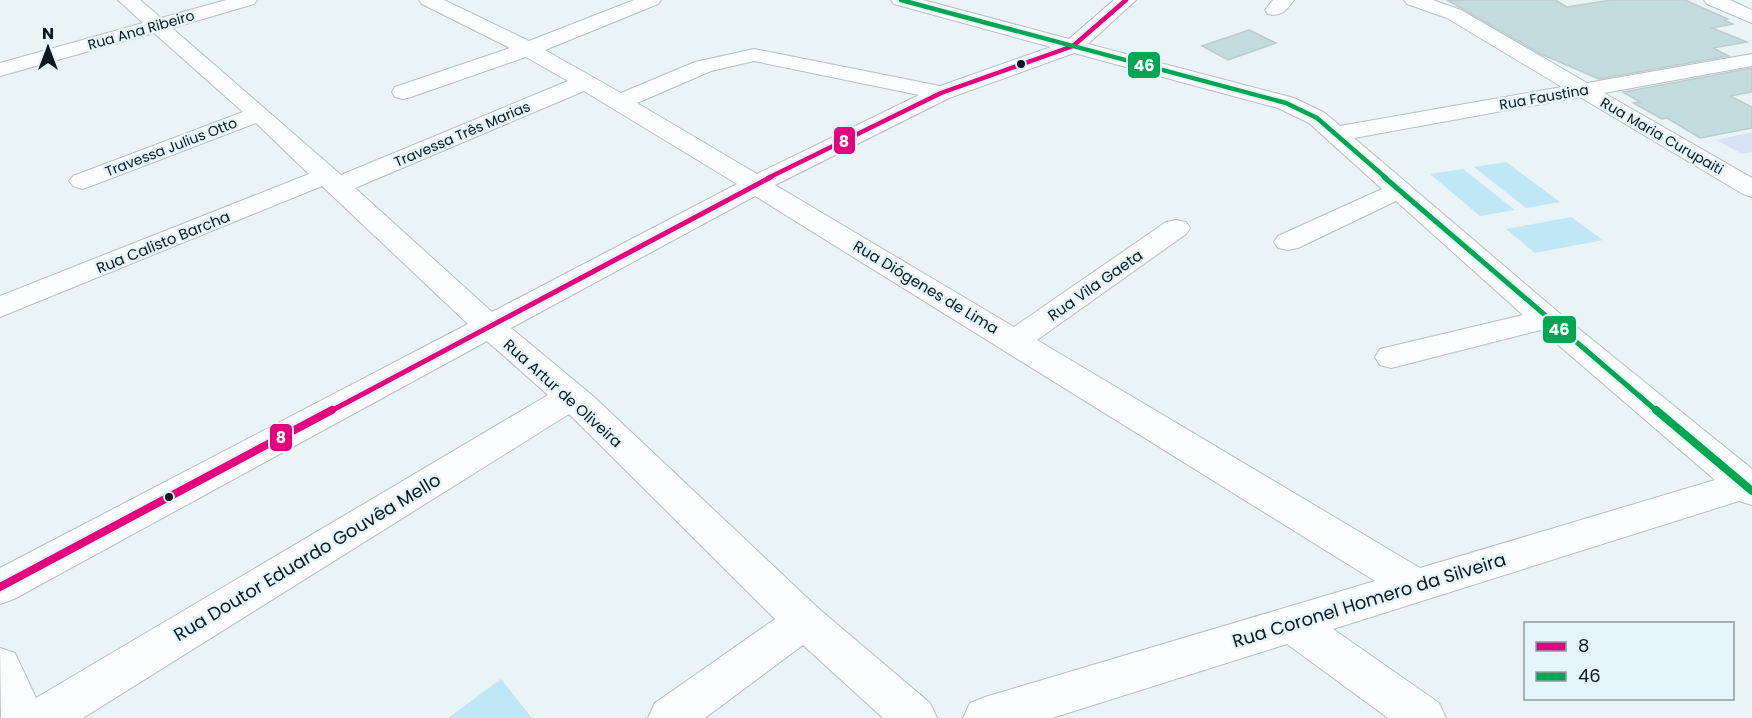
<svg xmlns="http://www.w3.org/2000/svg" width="1752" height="718" font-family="Poppins,sans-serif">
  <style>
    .green { fill: #c0e7f6 }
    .water { fill: #d7e2f5 }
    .building { fill: #c2dbde; stroke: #becbcd; stroke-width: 1.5 }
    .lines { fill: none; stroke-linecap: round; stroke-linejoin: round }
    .minor-casing { stroke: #b5c0c4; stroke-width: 2 }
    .minor { fill: #fcfdfe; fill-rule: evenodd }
    .bus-1-far2-casing { stroke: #e5f5fb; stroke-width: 8 }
    .bus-1-far1-casing { stroke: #e5f5fb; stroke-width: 10 }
    .bus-1-casing { stroke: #e5f5fb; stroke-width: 12 }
    .bus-2-far2-casing { stroke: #e5f5fb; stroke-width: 8 }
    .bus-2-far1-casing { stroke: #e5f5fb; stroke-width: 10 }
    .bus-2-casing { stroke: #e5f5fb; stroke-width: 12 }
    .bus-1-far2 { stroke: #e5007d; stroke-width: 4.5 }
    .bus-1-far1 { stroke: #e5007d; stroke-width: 5 }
    .bus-1 { stroke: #e5007d; stroke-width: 8 }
    .bus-2-far2 { stroke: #00a651; stroke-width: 4.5 }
    .bus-2-far1 { stroke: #00a651; stroke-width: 5 }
    .bus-2 { stroke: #00a651; stroke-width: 8 }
    .bus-dot { fill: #09191f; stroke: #e5f5fb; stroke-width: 2 }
    .labels { text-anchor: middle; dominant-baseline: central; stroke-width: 5; stroke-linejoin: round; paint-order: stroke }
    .far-street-label { font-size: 14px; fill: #09191f; stroke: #e5f5fb }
    .street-label { font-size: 15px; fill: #09191f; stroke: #e5f5fb }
    .near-street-label { font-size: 18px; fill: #09191f; stroke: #e5f5fb }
    .line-badge { stroke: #e5f5fb; stroke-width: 2 }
    .badge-label { font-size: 16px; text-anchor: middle; font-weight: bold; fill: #fff }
  </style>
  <rect width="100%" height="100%" fill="#eaf3f6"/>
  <g class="green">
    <path d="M 1506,162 L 1560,202 L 1526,208 L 1474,167 Z"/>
    <path d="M 1463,169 L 1515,210 L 1480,216 L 1430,174 Z"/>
    <path d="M 1571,217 L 1603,240 L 1535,253 L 1506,229 Z"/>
    <path d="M 501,679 L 532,718 L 448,718 Z"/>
  </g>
  <path class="water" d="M 1752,132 L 1752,152 L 1742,154 L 1716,140 Z"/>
  <g class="building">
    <path d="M 1447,0 L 1555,0 L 1567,7 L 1611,0 L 1685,0 L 1728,19 L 1724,20 L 1733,24 L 1712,28 L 1747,42 L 1713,48 L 1729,56 L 1599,79 L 1541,54 Z"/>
    <path d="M 1249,30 L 1276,43 L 1228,60 L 1202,46 Z"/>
    <path d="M 1752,68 L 1752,92 L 1730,96 L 1752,107 L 1752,128 L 1700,138 L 1667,118 L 1662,119 L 1633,103 L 1640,102 L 1623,92 Z"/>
  </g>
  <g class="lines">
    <g class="minor-casing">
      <g id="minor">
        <path d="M 118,0 L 140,0 L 161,18 L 226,0 L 257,0 L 254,4 L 172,28 L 341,175 L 568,81 L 526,57 L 411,97 L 403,99 L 395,97 L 392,92 L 395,87 L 510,48 L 422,4 L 419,0 L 444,0 L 529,41 L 634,0 L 661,0 L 658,4 L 545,50 L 621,93 L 695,62 L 754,49 L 940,86 L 1051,47 L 894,4 L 891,0 L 923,0 L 1069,39 L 1114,0 L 1136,0 L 1088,44 L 1294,98 L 1325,113 L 1340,126 L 1562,87 L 1447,18 L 1407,4 L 1404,0 L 1433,0 L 1461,10 L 1587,83 L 1752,54 L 1752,66 L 1604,93 L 1752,178 L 1752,197 L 1743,194 L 1580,97 L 1354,138 L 1558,312 L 1752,469 L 1752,505 L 1739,501 L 1333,629 L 1439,703 L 1446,718 L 1388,718 L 1287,644 L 1052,718 L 963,718 L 970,703 L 985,697 L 1375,581 L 755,196 L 511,328 L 593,396 L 818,608 L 930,703 L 937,718 L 883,718 L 803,645 L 705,718 L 648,718 L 655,703 L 775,619 L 569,414 L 83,718 L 1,718 L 0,648 L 15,653 L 36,698 L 548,395 L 487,341 L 14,599 L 0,604 L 0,568 L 468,324 L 322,186 L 0,317 L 0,296 L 309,174 L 256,123 L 91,186 L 82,189 L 73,186 L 69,181 L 73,176 L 243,112 L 154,33 L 0,76 L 0,63 L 143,23 ZM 1074,53 L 1278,108 L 1309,123 L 1382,189 L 1278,236 L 1274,242 L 1278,248 L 1288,250 L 1298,248 L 1396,201 L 1523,315 L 1380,349 L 1375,357 L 1380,365 L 1391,368 L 1541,330 L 1715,480 L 1420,568 L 1037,340 L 1186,234 L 1190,228 L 1186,222 L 1176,220 L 1166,222 L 1014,327 L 775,185 L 949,98 ZM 754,61 L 919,95 L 757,174 L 637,103 L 711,71 ZM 584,91 L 737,184 L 492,312 L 355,188 Z"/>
        <path d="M 1273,0 L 1294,0 C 1287,10 1281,17 1268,14 L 1265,10 Z"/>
        <path d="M 1704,0 L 1730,0 L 1752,10 L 1752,23 L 1707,4 Z"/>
      </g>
    </g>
    <use href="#minor" class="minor"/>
    <g class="bus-1-far2-casing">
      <path id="bus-1-far2" d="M 768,178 L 941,93 L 1073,46 L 1126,0"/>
    </g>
    <g class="bus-1-far1-casing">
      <path id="bus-1-far1" d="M 329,412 L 771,177"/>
    </g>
    <g class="bus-1-casing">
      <path id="bus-1" d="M 0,587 L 332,410"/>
    </g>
    <g class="bus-2-far2-casing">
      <path id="bus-2-far2" d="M 901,0 L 1286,103 L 1317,118 L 1386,178"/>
    </g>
    <g class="bus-2-far1-casing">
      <path id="bus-2-far1" d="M 1384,177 L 1658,412"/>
    </g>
    <g class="bus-2-casing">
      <path id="bus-2" d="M 1656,410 L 1752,491"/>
    </g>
    <use href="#bus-1-far2" class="bus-1-far2"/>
    <use href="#bus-1-far1" class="bus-1-far1"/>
    <use href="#bus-1" class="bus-1"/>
    <use href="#bus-2-far2" class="bus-2-far2"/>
    <use href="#bus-2-far1" class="bus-2-far1"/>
    <use href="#bus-2" class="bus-2"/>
  </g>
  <g class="bus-dot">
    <circle cx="1021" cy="64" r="5"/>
    <circle cx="169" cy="497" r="5"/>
  </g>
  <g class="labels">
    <g class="far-street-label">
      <text transform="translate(141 30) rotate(-16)">Rua Ana Ribeiro</text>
      <text transform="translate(1544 97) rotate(-10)">Rua Faustina</text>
      <text transform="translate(462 134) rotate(-23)">Travessa Três Marias</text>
      <text transform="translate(1662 136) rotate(30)">Rua Maria Curupaiti</text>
      <text transform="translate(171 147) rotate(-21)">Travessa Julius Otto</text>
    </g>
    <g class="street-label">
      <text transform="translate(163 242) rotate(-22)">Rua Calisto Barcha</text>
      <text transform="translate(1095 285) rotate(-35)">Rua Vila Gaeta</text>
      <text transform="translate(926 287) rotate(31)">Rua Diógenes de Lima</text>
      <text transform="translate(563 393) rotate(42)">Rua Artur de Oliveira</text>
    </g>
    <g class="near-street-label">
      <text transform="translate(307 557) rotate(-31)">Rua Doutor Eduardo Gouvêa Mello</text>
      <text transform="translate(1369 600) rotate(-17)">Rua Coronel Homero da Silveira</text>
    </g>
  </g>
  <g class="line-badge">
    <rect x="1127" y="51" width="34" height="28" rx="6" fill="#00a651"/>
    <rect x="833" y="126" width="23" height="29" rx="6" fill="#e5007d"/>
    <rect x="1542" y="315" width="35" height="29" rx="6" fill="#00a651"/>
    <rect x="269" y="423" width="24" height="29" rx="6" fill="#e5007d"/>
  </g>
  <g class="badge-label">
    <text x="1144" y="71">46</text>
    <text x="844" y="147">8</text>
    <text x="1559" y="335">46</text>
    <text x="281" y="443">8</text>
  </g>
  <rect x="1524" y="622" width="210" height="78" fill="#e5f5fb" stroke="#8d9da3" stroke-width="1.5"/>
  <rect x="1536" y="642" width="30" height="9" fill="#e5007d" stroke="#8d9da3" stroke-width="1.5"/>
  <text x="1578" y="652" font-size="18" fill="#09191f">8</text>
  <rect x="1536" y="672" width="30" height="9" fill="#00a651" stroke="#8d9da3" stroke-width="1.5"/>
  <text x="1578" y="682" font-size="18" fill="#09191f">46</text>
  <g transform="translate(48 48)" stroke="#e5f5fb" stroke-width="4.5" paint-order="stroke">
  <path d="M0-4.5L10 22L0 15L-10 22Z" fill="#09191f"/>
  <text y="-9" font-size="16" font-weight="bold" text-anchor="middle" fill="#09191f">N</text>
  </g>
</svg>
